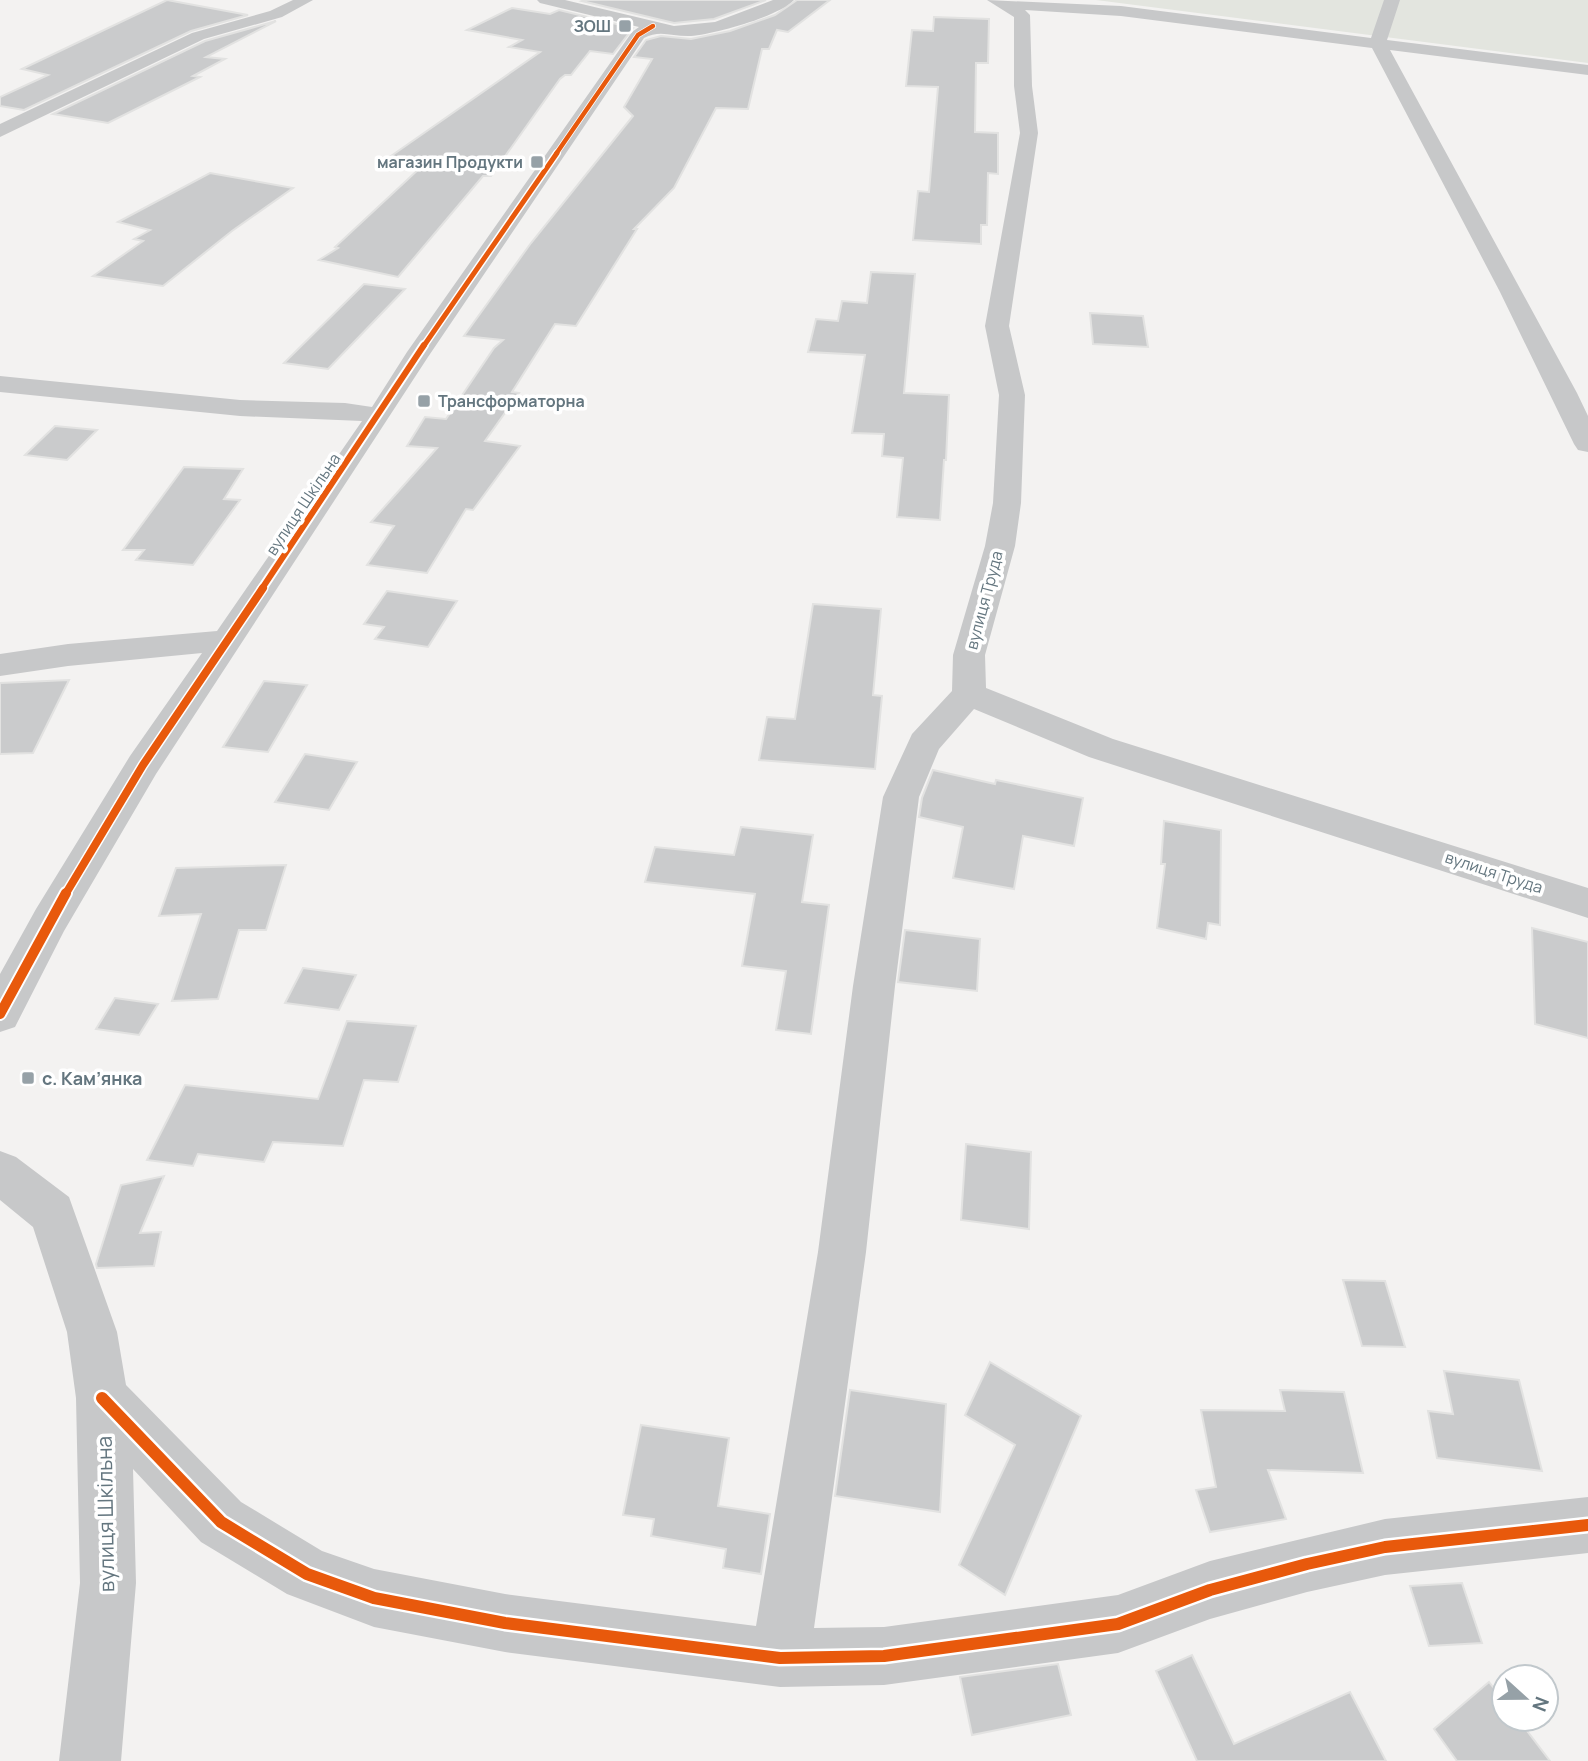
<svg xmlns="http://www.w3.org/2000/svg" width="1588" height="1761" font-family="Manrope,sans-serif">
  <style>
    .green { fill: #e3e5df }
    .building { fill: #cacbcc; stroke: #e2e2e1; stroke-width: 2 }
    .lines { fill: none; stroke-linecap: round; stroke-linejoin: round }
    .street { fill: #c7c8c9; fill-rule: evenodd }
    .cycleway-far5-casing { stroke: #fff; stroke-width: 6 }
    .cycleway-far4-casing { stroke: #fff; stroke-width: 8 }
    .cycleway-far3-casing { stroke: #fff; stroke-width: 10 }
    .cycleway-far2-casing { stroke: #fff; stroke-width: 11 }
    .cycleway-far1-casing { stroke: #fff; stroke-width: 14 }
    .cycleway-casing { stroke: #fff; stroke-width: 17 }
    .cycleway-far5 { stroke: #e8590c; stroke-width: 4.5 }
    .cycleway-far4 { stroke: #e8590c; stroke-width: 5 }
    .cycleway-far3 { stroke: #e8590c; stroke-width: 6 }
    .cycleway-far2 { stroke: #e8590c; stroke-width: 8 }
    .cycleway-far1 { stroke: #e8590c; stroke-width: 10 }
    .cycleway { stroke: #e8590c; stroke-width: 12 }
    .poi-dot { fill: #96a1a7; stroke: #fff; stroke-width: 2.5 }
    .labels { text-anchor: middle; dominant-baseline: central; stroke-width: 7; stroke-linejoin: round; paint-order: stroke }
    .far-poi-label { font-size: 16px; font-weight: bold; fill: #64767f; stroke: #fff; text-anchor: end }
    .far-street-label { font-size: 16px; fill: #64767f; stroke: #fff }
    .poi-label { font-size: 18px; font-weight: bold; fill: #64767f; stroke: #fff; text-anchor: start }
    .near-street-label { font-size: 21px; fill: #64767f; stroke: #fff }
  </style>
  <rect width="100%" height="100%" fill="#f3f2f1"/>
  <path class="green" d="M 1096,0 L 1588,0 L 1588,63 Z"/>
  <g class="building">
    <path d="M 167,0 L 248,15 L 191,31 L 24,110 L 0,106 L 0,97 L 48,75 L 22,69 Z"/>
    <path d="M 585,0 L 766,0 L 714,19 L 674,23 L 582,1 Z"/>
    <path d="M 797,0 L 830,0 L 788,32 L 777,30 L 769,49 L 762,49 L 748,109 L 716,108 L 674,188 L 634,229 L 637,229 L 576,326 L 555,324 L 512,392 L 519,393 L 485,441 L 520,446 L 473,510 L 466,509 L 427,573 L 367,565 L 394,526 L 371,522 L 437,448 L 407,446 L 425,417 L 446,419 L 494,348 L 503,340 L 464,336 L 531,243 L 633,116 L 624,107 L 652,59 L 634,57 L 646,40 L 661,36 L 691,39 L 730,31 L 775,15 Z"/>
    <path d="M 512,8 L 550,14 L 559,10 L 633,28 L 613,54 L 590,51 L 571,75 L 565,75 L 560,79 L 491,176 L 483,176 L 398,277 L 319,260 L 338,248 L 335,247 L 421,167 L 381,163 L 540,52 L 509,47 L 522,40 L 467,30 Z"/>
    <path d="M 934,17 L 989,19 L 988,63 L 976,63 L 975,132 L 998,133 L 998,174 L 988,173 L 987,225 L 981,225 L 981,244 L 913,240 L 918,191 L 929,192 L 938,87 L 906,86 L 912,30 L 933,31 Z"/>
    <path d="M 276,21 L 206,57 L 225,59 L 193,76 L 200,77 L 108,123 L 53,114 L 205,41 Z"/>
    <path d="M 210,173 L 293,188 L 232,231 L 163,286 L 93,276 L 143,241 L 134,239 L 150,230 L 118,222 Z"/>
    <path d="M 871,272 L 915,274 L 904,393 L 949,395 L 946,460 L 944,460 L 940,520 L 897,517 L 903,458 L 882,456 L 884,434 L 852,433 L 865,355 L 808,352 L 816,319 L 838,321 L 842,301 L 867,303 Z"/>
    <path d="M 364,284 L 405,289 L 328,369 L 284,363 Z"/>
    <path d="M 1090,313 L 1143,316 L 1148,347 L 1093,344 Z"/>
    <path d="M 55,426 L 97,430 L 67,460 L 25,455 Z"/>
    <path d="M 184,467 L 243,469 L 224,499 L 240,500 L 193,565 L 136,560 L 144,550 L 123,550 Z"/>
    <path d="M 387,591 L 457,601 L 428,647 L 375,639 L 384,627 L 364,624 Z"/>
    <path d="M 813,604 L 881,609 L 873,695 L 882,696 L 875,769 L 759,760 L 767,717 L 795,719 Z"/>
    <path d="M 69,680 L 33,753 L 0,754 L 0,683 Z"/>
    <path d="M 264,681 L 307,685 L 268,752 L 223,747 Z"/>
    <path d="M 305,754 L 357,762 L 329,810 L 275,802 Z"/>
    <path d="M 933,770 L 995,784 L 996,780 L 1083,798 L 1074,846 L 1023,836 L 1014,889 L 953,878 L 963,827 L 919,817 L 922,798 Z"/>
    <path d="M 1164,821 L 1221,830 L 1220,925 L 1208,923 L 1206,939 L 1157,928 L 1165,864 L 1161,864 Z"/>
    <path d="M 741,827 L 813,835 L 802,902 L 829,905 L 811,1034 L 776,1030 L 786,971 L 742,966 L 755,894 L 645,882 L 655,847 L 734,855 Z"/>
    <path d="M 286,865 L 266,930 L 239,930 L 218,999 L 172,1001 L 201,914 L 159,916 L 176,868 Z"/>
    <path d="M 1532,928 L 1588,942 L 1588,1038 L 1535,1024 Z"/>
    <path d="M 905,930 L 980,939 L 977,991 L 898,982 Z"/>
    <path d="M 303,968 L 356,975 L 339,1010 L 285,1003 Z"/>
    <path d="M 115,998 L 158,1004 L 139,1035 L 96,1029 Z"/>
    <path d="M 347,1021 L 416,1026 L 398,1082 L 364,1080 L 343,1146 L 273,1142 L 264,1162 L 198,1154 L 193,1166 L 147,1160 L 185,1085 L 318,1099 Z"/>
    <path d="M 966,1144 L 1031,1152 L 1029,1229 L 961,1220 Z"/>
    <path d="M 164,1176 L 140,1233 L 161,1232 L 154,1266 L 97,1268 L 96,1264 L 121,1185 Z"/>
    <path d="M 1343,1280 L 1385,1281 L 1405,1347 L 1362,1346 Z"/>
    <path d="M 990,1362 L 1081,1416 L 1005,1595 L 959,1565 L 1015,1445 L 965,1415 Z"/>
    <path d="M 1444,1371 L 1519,1380 L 1542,1471 L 1437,1458 L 1428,1411 L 1453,1414 Z"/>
    <path d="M 850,1390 L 946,1404 L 940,1512 L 835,1496 Z"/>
    <path d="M 1280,1390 L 1344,1392 L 1363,1473 L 1268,1470 L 1286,1519 L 1210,1532 L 1196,1490 L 1216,1487 L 1201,1410 L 1285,1411 Z"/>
    <path d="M 641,1425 L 729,1438 L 718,1506 L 770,1514 L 761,1574 L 723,1568 L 726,1549 L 651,1536 L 654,1519 L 623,1515 Z"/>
    <path d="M 1462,1583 L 1482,1643 L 1429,1646 L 1410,1586 Z"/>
    <path d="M 1192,1655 L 1234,1744 L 1350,1692 L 1386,1761 L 1197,1761 L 1156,1671 Z"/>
    <path d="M 1058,1664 L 1071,1715 L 972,1735 L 960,1677 Z"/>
    <path d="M 1489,1682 L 1504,1701 L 1504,1719 L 1518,1719 L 1550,1761 L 1457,1761 L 1434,1729 Z"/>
  </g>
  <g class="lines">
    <g class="street">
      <path d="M 293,0 L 313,0 L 282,17 L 204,39 L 0,137 L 0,124 L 192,33 L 270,11 Z"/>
      <path d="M 537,0 L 565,0 L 674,26 L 715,22 L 773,0 L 794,0 C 778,17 714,34 691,36 C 673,37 660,29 644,38 L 428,357 L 156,774 L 64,931 L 15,1027 L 0,1032 L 0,974 L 36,909 L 130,756 L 202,653 L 68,666 L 0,676 L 0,654 L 68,644 L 217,631 L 362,421 L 240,416 L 0,392 L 0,376 L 240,400 L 345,403 L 372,407 L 407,352 L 632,32 L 639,27 L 540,3 Z"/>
      <path d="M 987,0 L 1121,6 L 1371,38 L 1384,0 L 1400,0 L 1387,40 L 1588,65 L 1588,75 L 1390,50 L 1577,393 L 1588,416 L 1588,452 L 1578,450 L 1574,444 L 1500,292 L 1372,48 L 1121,16 L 1025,10 L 1030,15 L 1032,86 L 1038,133 L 1009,326 L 1025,395 L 1021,503 L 1015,546 L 985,655 L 986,688 L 1113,739 L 1588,888 L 1588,918 L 1089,757 L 974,709 L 939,749 L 919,797 L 895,986 L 866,1252 L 814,1628 L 884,1627 L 1118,1595 L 1210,1561 L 1385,1519 L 1588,1497 L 1588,1553 L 1385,1575 L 1307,1592 L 1210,1619 L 1118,1653 L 884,1685 L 780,1687 L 505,1652 L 374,1627 L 287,1594 L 201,1542 L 133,1469 L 136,1583 L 121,1761 L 59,1761 L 80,1583 L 76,1398 L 67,1332 L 33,1227 L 0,1200 L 0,1151 L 16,1157 L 69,1197 L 117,1332 L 126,1385 L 241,1502 L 322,1551 L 374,1569 L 505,1594 L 756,1626 L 818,1252 L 853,986 L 883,797 L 912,734 L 952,691 L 953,655 L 985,546 L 993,503 L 999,395 L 985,326 L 1020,133 L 1014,86 L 1014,17 Z"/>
    </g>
    <g class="cycleway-far5-casing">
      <path id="cycleway-far5" d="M 556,154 L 638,35 L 653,26"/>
    </g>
    <g class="cycleway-far4-casing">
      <path id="cycleway-far4" d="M 423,347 L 557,153"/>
    </g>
    <g class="cycleway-far3-casing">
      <path id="cycleway-far3" d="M 261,590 L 424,345"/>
    </g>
    <g class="cycleway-far2-casing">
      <path id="cycleway-far2" d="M 65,895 L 143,765 L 263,588"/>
    </g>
    <g class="cycleway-far1-casing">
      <path id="cycleway-far1" d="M 0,1014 L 66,893"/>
    </g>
    <g class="cycleway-casing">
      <path id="cycleway" d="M 102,1398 L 221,1522 L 307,1574 L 374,1598 L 505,1623 L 780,1658 L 884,1656 L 1118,1624 L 1210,1590 L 1307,1564 L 1385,1547 L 1588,1525"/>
    </g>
    <use href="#cycleway-far5" class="cycleway-far5"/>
    <use href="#cycleway-far4" class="cycleway-far4"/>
    <use href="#cycleway-far3" class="cycleway-far3"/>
    <use href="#cycleway-far2" class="cycleway-far2"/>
    <use href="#cycleway-far1" class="cycleway-far1"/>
    <use href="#cycleway" class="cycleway"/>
  </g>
  <g class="poi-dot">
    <rect x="618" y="19" width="14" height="14" rx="3.5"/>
    <rect x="530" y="155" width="14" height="14" rx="3.5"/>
    <rect x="417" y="394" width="14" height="14" rx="3.5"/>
    <rect x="21" y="1071" width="14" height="14" rx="3.5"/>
  </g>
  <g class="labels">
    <g class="far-poi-label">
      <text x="611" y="26">ЗОШ</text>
      <text x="523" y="162">магазин Продукти</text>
      <text x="438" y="401" text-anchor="start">Трансформаторна</text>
    </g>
    <g class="far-street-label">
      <text transform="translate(303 504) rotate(-56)">вулиця Шкільна</text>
      <text transform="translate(984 600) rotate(-75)">вулиця Труда</text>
      <text transform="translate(1494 872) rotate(18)">вулиця Труда</text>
    </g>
    <g class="poi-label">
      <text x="42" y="1078">с. Кам’янка</text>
    </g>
    <g class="near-street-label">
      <text transform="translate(105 1514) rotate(-91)">вулиця Шкільна</text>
    </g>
  </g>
  <g transform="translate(1525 1698) rotate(111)"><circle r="33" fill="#ffffff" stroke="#c1c8cc" stroke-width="2"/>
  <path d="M0-5L12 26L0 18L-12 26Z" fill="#96a1a7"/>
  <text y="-10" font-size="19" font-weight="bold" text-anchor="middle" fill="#64767f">N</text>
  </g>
</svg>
